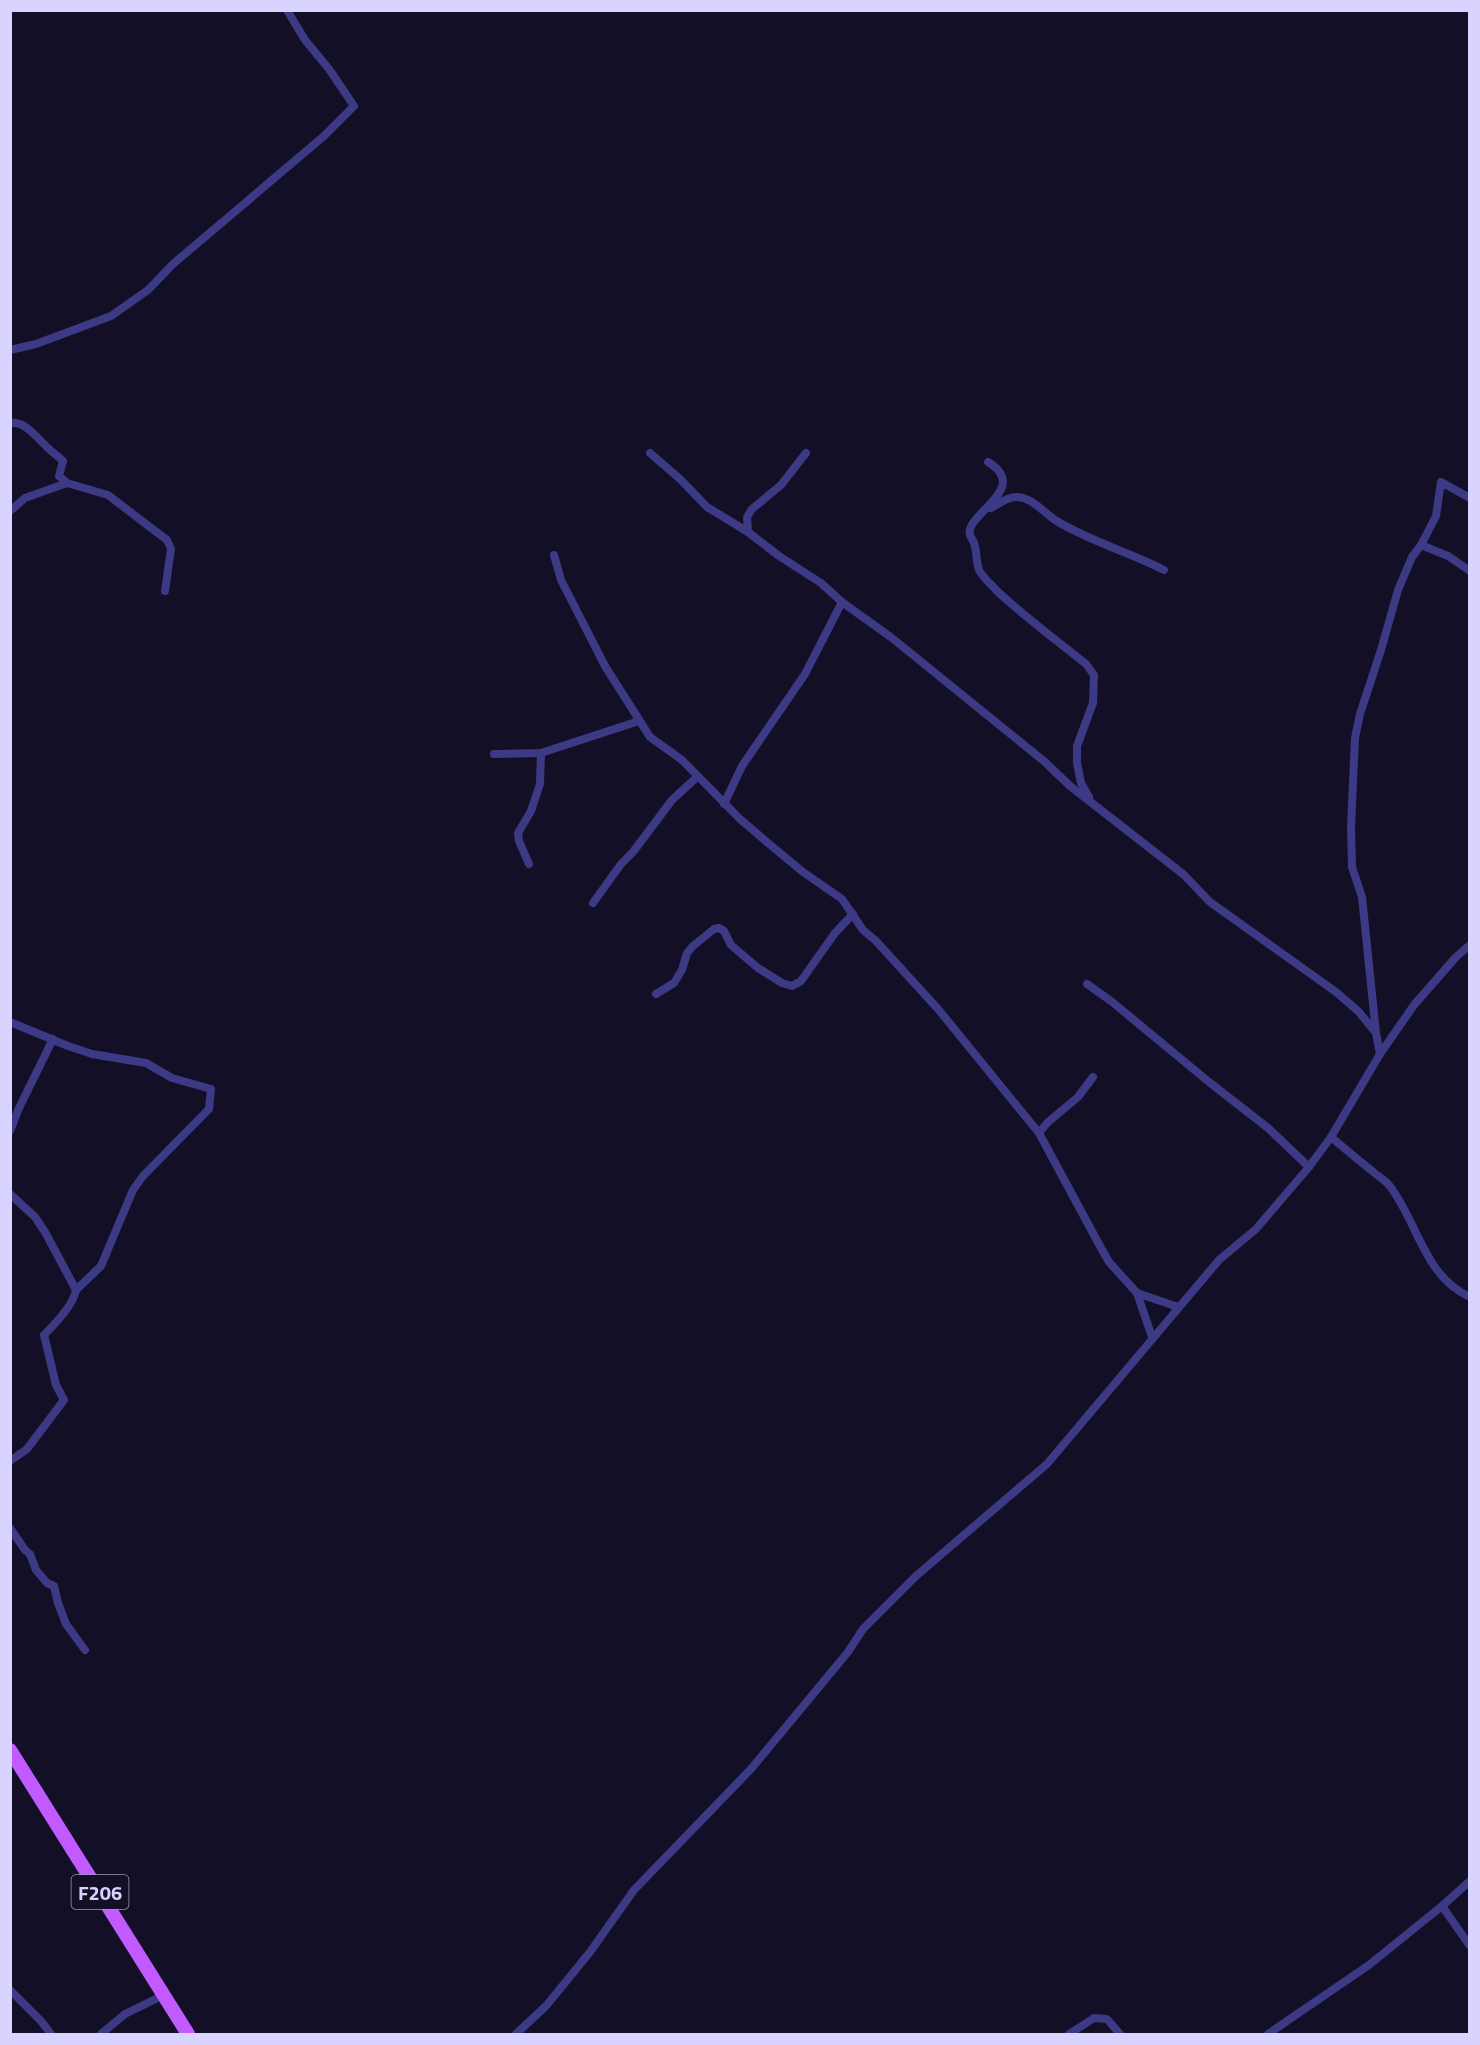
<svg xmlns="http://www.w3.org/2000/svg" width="1480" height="2045" font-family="'Titillium Web',sans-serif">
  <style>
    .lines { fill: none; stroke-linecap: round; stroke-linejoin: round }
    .street { stroke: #3d3a85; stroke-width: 8 }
    .primary { stroke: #c25bff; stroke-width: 14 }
    .labels { text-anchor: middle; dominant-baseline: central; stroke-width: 4.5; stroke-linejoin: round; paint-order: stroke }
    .shield { fill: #130f26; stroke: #9e99be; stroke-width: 1.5 }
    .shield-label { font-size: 20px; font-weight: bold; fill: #d9d4ff }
  </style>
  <rect width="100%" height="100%" fill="#130f26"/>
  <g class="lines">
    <g class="street">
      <path d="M 10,350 L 36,344 L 111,316 L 148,290 L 173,264 L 324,136 L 354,106 L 329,69 L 305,40 L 287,10"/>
      <path d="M 10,423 C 25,421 34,435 44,444 C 49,450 57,455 63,461 L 59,476 L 67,483 L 108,495 L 167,540 L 171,549 L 165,591"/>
      <path d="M 650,453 L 680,479 L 707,507 L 748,532 L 779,556 L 821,583 L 842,602 L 892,638 L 1045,762 L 1070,786 L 1183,874 L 1210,902 L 1336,992 L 1359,1012 L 1376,1033"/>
      <path d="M 988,462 C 1032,489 964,514 970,535 C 971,538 973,540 974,543 C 977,551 976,562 979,570 C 983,578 992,585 997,591 C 1025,617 1056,640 1086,664 L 1094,675 L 1093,703 L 1077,746 L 1077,763 L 1081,783 L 1089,797"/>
      <path d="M 991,508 C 998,504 1007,497 1016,497 C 1032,497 1043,512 1055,520 C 1089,541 1129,552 1164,570"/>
      <path d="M 10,511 L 25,498 L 67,483"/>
      <path d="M 748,532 L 747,517 L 752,509 L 781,485 L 806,453"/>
      <path d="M 1421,545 L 1448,556 L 1470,571"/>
      <path d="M 554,555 L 561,580 L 605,666 L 650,737 L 682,760 L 740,819 L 768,843 L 803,872 L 842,899 L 863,930 L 876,941 L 938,1009 L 1039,1133 L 1101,1248 L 1109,1262 L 1137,1293 L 1152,1337"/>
      <path d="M 494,754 L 541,753 L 639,721"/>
      <path d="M 724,804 L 742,766 L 805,674 L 842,602"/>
      <path d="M 529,864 L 519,841 L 518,833 L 531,811 L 540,784 L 541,753"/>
      <path d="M 593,903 L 621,864 L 633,852 L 672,800 L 697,777"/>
      <path d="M 1087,984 L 1111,1001 L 1209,1082 L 1268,1128 L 1309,1167"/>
      <path d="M 656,994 L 674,983 L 682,970 L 687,953 L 693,946 L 714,929 L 719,928 L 724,931 L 731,945 L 758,968 L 782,983 L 792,986 L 801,981 L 835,933 L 853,914"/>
      <path d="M 10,1022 L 68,1046 L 92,1054 L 146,1063 L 172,1078 L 211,1089 L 209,1109 L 143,1176 L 133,1190 L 101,1266 L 76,1290"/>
      <path d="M 1380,1054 L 1376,1033 L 1362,897 L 1352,867 L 1351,827 L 1355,738 L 1360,714 L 1381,650 L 1398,590 L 1412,557 L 1421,545 L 1436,516 L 1441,482 L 1470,498"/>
      <path d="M 10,1131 L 19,1108 L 53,1039"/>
      <path d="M 1039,1133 L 1047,1123 L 1078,1097 L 1093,1077"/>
      <path d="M 1331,1137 C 1344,1148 1357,1159 1371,1170 C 1376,1175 1384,1179 1389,1185 C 1417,1220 1424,1277 1470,1297"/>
      <path d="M 10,1194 L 35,1217 L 45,1232 L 76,1290 C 74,1304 54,1325 44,1335 L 56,1385 L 64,1400 L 27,1449 L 10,1461"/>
      <path d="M 1137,1293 L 1178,1307"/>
      <path d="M 10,1528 L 25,1550 L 30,1554 L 36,1570 L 47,1583 L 54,1586 L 58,1603 L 66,1624 L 85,1650"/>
      <path d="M 1442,1906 L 1470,1946"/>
      <path d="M 10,1990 L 41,2021 L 51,2034"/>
      <path d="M 101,2034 L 125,2014 L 164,1995"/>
      <path d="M 516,2034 L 546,2006 L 590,1952 L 634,1890 L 751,1769 L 848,1652 L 863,1629 L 916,1576 L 1047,1464 L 1219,1260 L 1256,1229 L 1309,1167 L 1331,1137 L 1380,1054 L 1414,1005 L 1456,957 L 1470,945"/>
      <path d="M 1069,2034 L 1094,2018 L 1107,2019 L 1120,2034"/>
      <path d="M 1268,2034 L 1369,1965 L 1442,1906 L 1470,1881"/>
    </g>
    <path class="primary" d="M 10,1750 L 188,2034"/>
  </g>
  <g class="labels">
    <rect class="shield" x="71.5" y="1875" width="57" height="34" rx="4.5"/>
    <g class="shield-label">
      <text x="100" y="1892">F206</text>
    </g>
  </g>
  <rect width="1480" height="2045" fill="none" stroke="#d9d4ff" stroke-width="24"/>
</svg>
